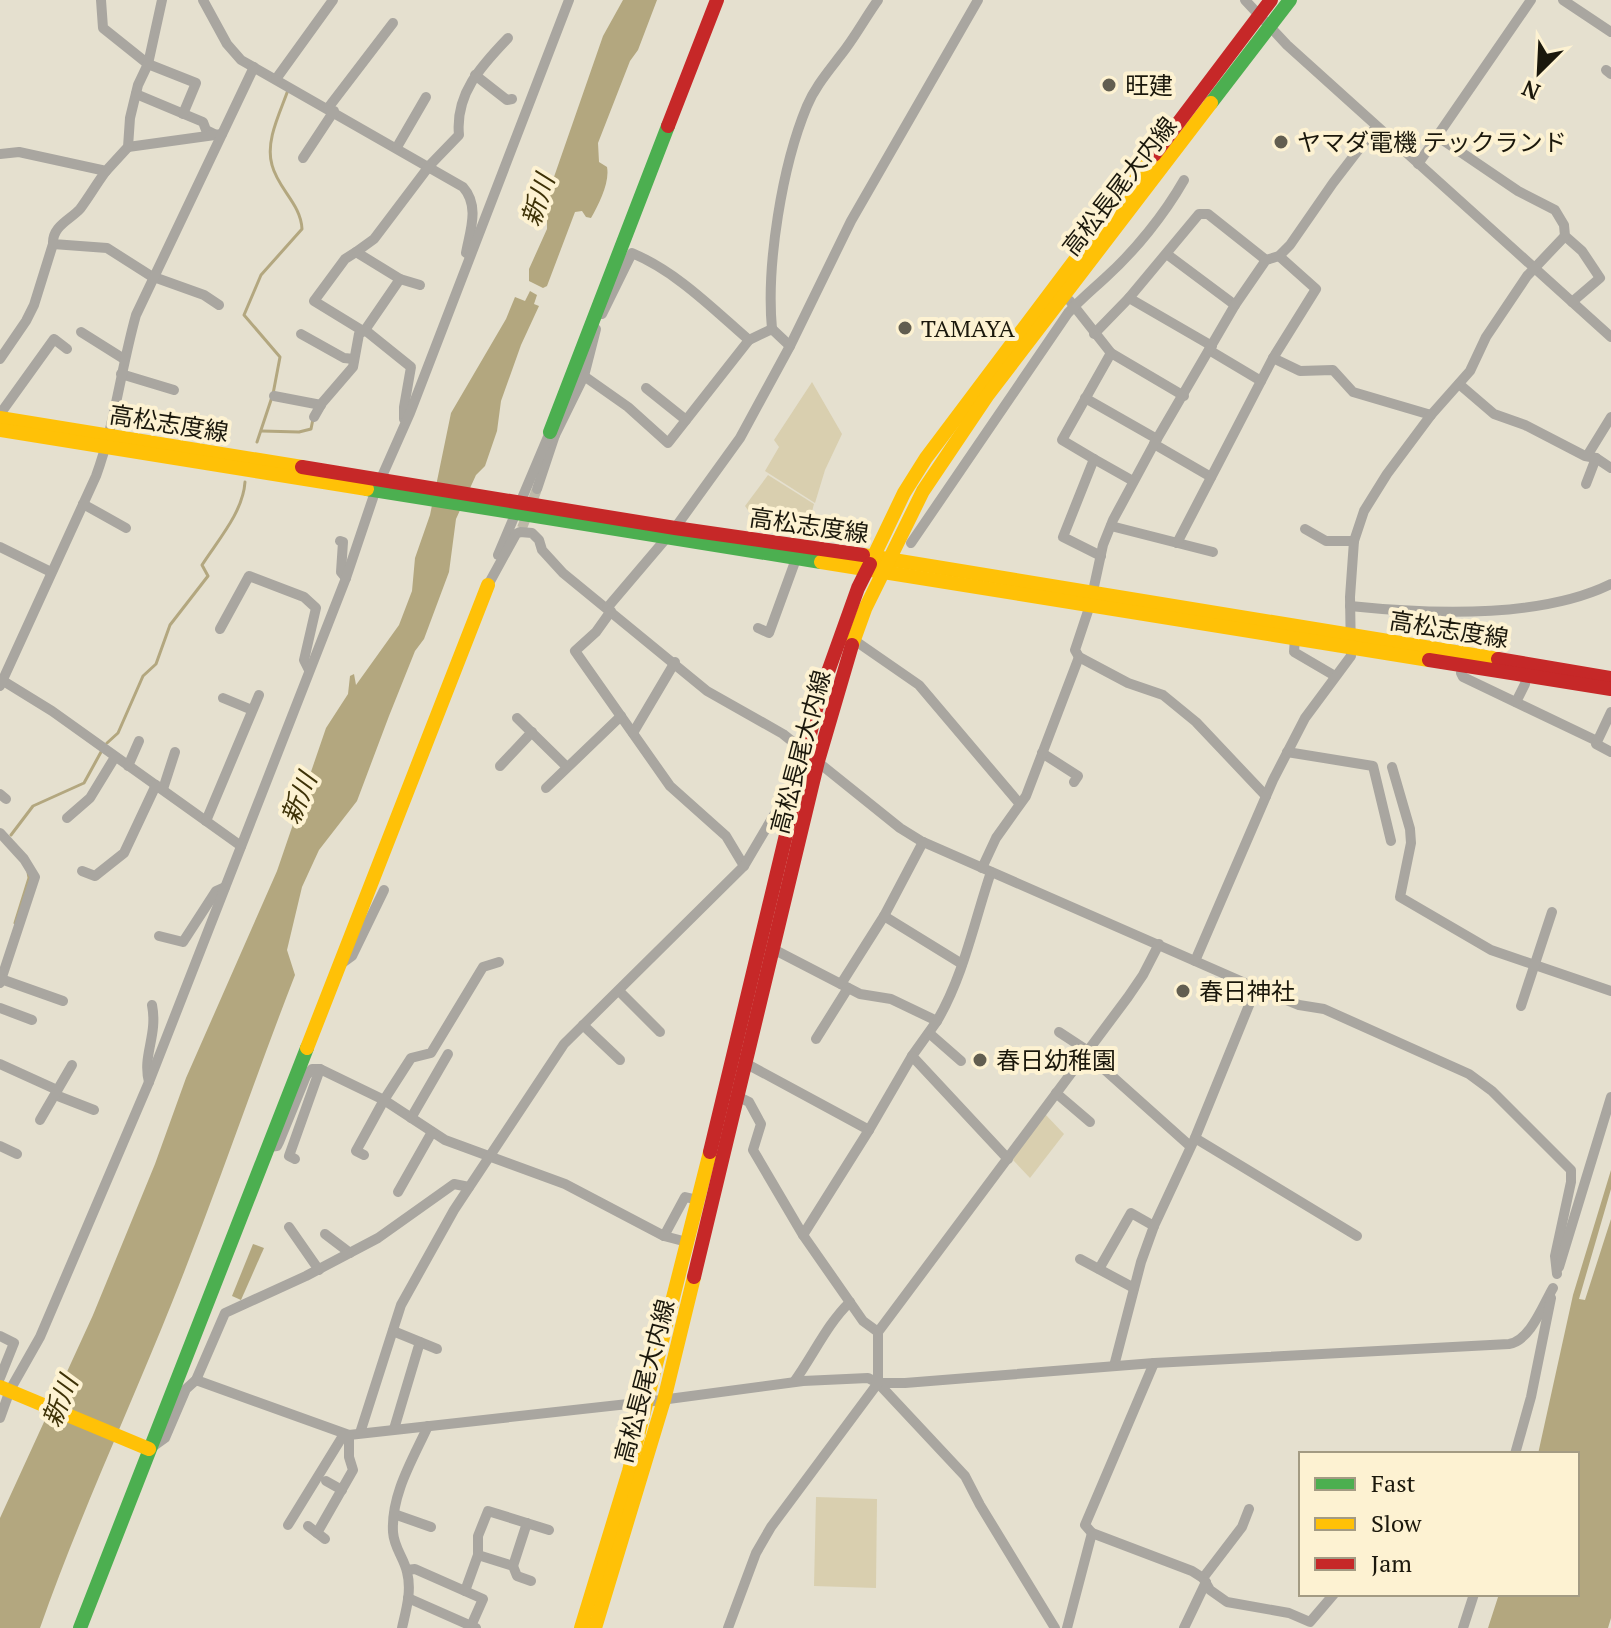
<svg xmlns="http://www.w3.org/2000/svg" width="1611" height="1628" font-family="'PT Serif','Noto Sans JP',serif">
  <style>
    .green { fill: #d9cfaf }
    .water { fill: #b3a77f }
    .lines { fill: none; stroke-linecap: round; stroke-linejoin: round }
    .stream { stroke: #b3a77f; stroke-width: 3 }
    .street-tunnel { stroke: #bdb8a8; stroke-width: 10; stroke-dasharray: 10 5; stroke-linecap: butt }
    .street { stroke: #a9a6a0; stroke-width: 10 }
    .fast { stroke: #4caf50; stroke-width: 14 }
    .slow { stroke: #ffc107; stroke-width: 14 }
    .jam { stroke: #c62828; stroke-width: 14 }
    .poi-dot { fill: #625e50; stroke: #fdf2d2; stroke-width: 3 }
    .labels { text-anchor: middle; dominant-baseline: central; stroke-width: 8; stroke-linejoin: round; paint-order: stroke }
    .poi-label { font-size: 24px; fill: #1b180c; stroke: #fdf2d2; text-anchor: start }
    .street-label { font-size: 24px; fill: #1b180c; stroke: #fdf2d2 }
    .water-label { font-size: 26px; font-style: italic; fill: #3e3207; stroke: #fdf2d2 }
  </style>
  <rect width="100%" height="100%" fill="#e5e0cf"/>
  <g class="green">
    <path d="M 812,382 L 842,434 L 825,470 L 815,503 L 765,471 L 779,447 L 774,440 Z"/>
    <path d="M 768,475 L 814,504 L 806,534 L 761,528 L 745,506 Z"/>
    <path d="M 1045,1114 L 1064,1134 L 1030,1178 L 1012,1159 Z"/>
    <path d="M 816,1497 L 877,1499 L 876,1588 L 814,1586 Z"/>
  </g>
  <g class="water">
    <path d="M 623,0 L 657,0 L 638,50 L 630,61 L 598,143 L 599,162 L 607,167 C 610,182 599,204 591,218 L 586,217 L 582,211 L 575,212 L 547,286 L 543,288 L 529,281 L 529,269 L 547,229 L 547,197 L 603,36 Z"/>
    <path d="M 530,291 L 537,295 L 534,304 L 539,306 L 521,345 L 501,401 L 497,431 L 485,466 L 476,475 L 456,519 L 449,572 L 424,639 L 415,651 L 389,716 L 357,801 L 319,850 L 302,887 L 287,950 L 295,975 C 253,1083 216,1193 173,1300 C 129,1410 79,1517 40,1628 L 0,1628 L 0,1518 L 93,1315 L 155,1164 L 186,1078 L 277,871 L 326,728 L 348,694 L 350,676 L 354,674 L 356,685 L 399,625 L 412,591 L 415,558 L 430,515 L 451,413 L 506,319 L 515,297 L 525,301 Z"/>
    <path d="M 1611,1170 L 1611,1189 L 1579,1299 L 1585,1300 L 1611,1219 L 1611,1618 L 1608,1628 L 1488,1628 L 1499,1594 L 1577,1594 L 1577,1454 L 1538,1454 L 1573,1295 Z"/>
    <path d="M 253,1244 L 264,1248 L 241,1300 L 232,1296 Z"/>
  </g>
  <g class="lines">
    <g class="stream">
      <path d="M 262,431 L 299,432 L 311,429 L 313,419"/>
      <path d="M 257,442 L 273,394 L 280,357 L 244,315 L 261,275 L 302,229 C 301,204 278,189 272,165 C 265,141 280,113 288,90"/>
      <path d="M 107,743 L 118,733 L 143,676 L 156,664 L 170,625 L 208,576 L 202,565 C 218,540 243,512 245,482"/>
      <path d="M 11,835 L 33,806 L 84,783 L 101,752"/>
      <path d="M 15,923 L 29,878 L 28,872"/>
    </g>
    <path class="street-tunnel" d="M 522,528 L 537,489"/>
    <g class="street">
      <path d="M 101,0 L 103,28 L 148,64 L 162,0"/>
      <path d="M 203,0 L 227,44 L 241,60 L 463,187 C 480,206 470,231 466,253"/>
      <path d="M 1245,0 L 1287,45 L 1611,337"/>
      <path d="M 1563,0 L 1611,32"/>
      <path d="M 1606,70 L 1611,74"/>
      <path d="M 475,75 L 507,100 L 512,99"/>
      <path d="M 276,79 L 333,0"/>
      <path d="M 136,94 L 203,122 L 206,130 L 216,135"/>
      <path d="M 328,108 L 393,23"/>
      <path d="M 1437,136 L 1518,191 L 1555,210 L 1564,225 L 1565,236 L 1582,251 L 1600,278 L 1572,302"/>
      <path d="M 128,147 L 222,134"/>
      <path d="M 397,147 L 426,97"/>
      <path d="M 0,154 L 19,152 L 106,171 L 128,147 L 130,118 L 138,85 L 148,64 L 196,83 L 183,114"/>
      <path d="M 303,158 L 334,111"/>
      <path d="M 1418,164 L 1531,0"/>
      <path d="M 106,171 C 97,183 89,197 80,209 C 70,220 52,226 53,244 L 107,248 L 151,276 L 204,295 L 219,305"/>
      <path d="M 356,252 L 374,239 L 430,165 L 459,135 C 455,94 481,66 508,38"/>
      <path d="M 1168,255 L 1235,305"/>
      <path d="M 400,279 L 420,285"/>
      <path d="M 1129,298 L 1199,214 L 1208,214 L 1266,260"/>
      <path d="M 1070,301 L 1111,353"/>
      <path d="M 602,314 L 632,253 C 677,272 712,308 749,340 L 772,329 L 790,346"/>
      <path d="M 772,329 C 766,265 782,166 807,106 C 815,87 828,72 840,56 C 854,39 865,18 878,0"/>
      <path d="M 363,331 L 314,301 L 345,259 L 356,252 L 400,279 L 365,330"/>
      <path d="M 81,332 L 124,359"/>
      <path d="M 301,334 L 344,358 L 354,359"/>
      <path d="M 1094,334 L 1129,298 L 1212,346"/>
      <path d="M 1209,350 L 1261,381"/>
      <path d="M 1273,358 L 1300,371 L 1333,370 L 1353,392 L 1431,415"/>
      <path d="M 0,359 L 26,321 L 34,305 L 53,244"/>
      <path d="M 121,374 L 174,390"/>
      <path d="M 584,376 L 628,407 L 668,443 L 749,340"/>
      <path d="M 1459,384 L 1494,414 L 1525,425 L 1585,456 L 1596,458 L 1611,468"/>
      <path d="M 646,388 L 686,420"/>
      <path d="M 274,396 L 321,405"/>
      <path d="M 1085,398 L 1157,439"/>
      <path d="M 0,414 L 54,339 L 67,349"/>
      <path d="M 314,417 L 322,403 L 353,367 L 359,334 L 365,330 L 411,367 L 404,407 L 404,419"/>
      <path d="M 555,435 L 584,376 L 596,329"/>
      <path d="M 1154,444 L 1211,477"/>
      <path d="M 1587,456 L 1611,417"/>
      <path d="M 1094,459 L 1062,440 L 1111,353 L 1184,396"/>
      <path d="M 1586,484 L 1596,458"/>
      <path d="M 537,489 L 555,435"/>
      <path d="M 83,504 L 126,528"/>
      <path d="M 1111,526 L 1213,552"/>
      <path d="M 1305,529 L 1326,541 L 1354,541"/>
      <path d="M 340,541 L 343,542 L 341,572 L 346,578"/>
      <path d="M 911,543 L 1068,313 C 1080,300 1092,290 1105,278 C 1135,251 1164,215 1184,180"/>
      <path d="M 1177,543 L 1273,358 L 1316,289 L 1279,256"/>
      <path d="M 0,547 L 51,572"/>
      <path d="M 498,555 L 550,432"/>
      <path d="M 1101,556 L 1063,537 L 1094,459 L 1133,481"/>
      <path d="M 488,585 L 516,534 L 520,532 L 532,533 L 539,540 L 542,550 L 563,573 L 707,691 L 783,734 L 900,828 L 921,841 L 1252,986 L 1299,1005 L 1324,1009 L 1469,1074 L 1492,1091 L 1571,1170 L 1571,1182 L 1555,1256 L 1557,1274"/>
      <path d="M 1350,606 C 1427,614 1540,619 1611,584"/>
      <path d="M 607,608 L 675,528 L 740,438 L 790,346 L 851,221 L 978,0"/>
      <path d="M 611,611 L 596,632 L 575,651 L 670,786 L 726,836 L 744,866"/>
      <path d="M 758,628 L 769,633 L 796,559"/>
      <path d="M 220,629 L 249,576 L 304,597 L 316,608 L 304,660 L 309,670"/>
      <path d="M 1295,638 L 1294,652 L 1335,676"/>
      <path d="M 854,640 L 919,685 L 1019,803"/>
      <path d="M 1462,665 L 1461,673 L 1463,677 L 1597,741"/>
      <path d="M 0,679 L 52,711 L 241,846"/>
      <path d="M 0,686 L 96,476 C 115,424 121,368 136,315 L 254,67"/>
      <path d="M 223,698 L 252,710"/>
      <path d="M 1516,702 L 1525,684 L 1526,675"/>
      <path d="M 1611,712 L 1596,744 L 1611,752"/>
      <path d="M 517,718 L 567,767"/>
      <path d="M 633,733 L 675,662"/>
      <path d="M 1287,752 L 1373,766 L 1391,841"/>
      <path d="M 1042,753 L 1078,776 L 1074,782"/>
      <path d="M 128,766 L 139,741"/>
      <path d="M 500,766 L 532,732"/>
      <path d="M 1392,767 L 1410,829 L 1411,843 L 1400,897 L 1491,950 L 1611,991"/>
      <path d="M 546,788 L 621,716"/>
      <path d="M 163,789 L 175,752"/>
      <path d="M 0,794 L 6,799"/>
      <path d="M 1266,796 L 1196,722 L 1163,695 L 1128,683 L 1079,657 L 1075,650 L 1090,605 L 1103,545 L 1113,520 L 1154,444 L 1235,305 L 1266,260 L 1279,256 L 1290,245 L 1333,183 L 1376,127"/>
      <path d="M 67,818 L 90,798 L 115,757"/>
      <path d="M 206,821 L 259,695"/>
      <path d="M 0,833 L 24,859 L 35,877 L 0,983"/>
      <path d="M 982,868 L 996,838 L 1026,796 L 1079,657"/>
      <path d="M 82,871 L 95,876 L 124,853 L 156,785"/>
      <path d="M 884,916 L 962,964"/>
      <path d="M 159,936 L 183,942 L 216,891 L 225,887"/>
      <path d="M 773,949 L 860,994 L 891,999 L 937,1021 C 964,975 974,922 991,872"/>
      <path d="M 1195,961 L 1273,780 L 1305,718 L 1351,656 L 1350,597 L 1354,541 L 1364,511 L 1387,474 L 1431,415 L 1470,371 L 1486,337 L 1527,276 L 1565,236"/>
      <path d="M 341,964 L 352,956 L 384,890"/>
      <path d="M 1,979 L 63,1001"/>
      <path d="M 841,984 L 884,916 L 923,842"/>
      <path d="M 619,991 L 660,1032"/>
      <path d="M 1521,1006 L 1552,912"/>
      <path d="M 0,1008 L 32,1020"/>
      <path d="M 937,1021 L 912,1056 L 1008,1159"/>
      <path d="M 583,1025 L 620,1060"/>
      <path d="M 1059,1032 L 1088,1051"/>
      <path d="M 929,1033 L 961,1061"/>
      <path d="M 816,1039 L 848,988"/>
      <path d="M 1086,1053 L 1190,1146"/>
      <path d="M 745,1063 L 869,1130"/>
      <path d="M 0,1064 L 55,1089 L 58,1096 L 94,1110"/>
      <path d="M 149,1082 C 142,1055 158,1036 152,1005"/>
      <path d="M 1056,1093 L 1090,1122"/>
      <path d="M 737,1096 L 749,1102 L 761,1124 L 753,1150 L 803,1235"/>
      <path d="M 411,1118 L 448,1054"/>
      <path d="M 40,1120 L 72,1065"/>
      <path d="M 1195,1138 L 1357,1236"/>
      <path d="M 0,1146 L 17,1154"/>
      <path d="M 269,1147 L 277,1146 L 279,1142 L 306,1076 L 312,1069 L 320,1069 L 384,1100 L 445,1140 L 565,1184 L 664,1236 L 685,1197 L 698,1200"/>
      <path d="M 364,1155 L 356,1151 L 384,1100 L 411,1058 L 431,1053 L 483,967 L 499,962"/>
      <path d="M 295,1159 L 289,1156 L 320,1069"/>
      <path d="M 398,1192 L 432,1132"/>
      <path d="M 289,1227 L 319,1270"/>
      <path d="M 325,1234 L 350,1253"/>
      <path d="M 664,1236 L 687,1242"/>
      <path d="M 1080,1259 L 1134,1288"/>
      <path d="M 1559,1267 L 1611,1097"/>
      <path d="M 1099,1269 L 1131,1213 L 1154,1226"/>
      <path d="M 393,1331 L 437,1349"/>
      <path d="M 878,1332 L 1128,997 L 1143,975 L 1159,944"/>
      <path d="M 0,1336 L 14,1343 L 0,1378"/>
      <path d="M 1114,1366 L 1141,1262 L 1154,1226 L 1195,1138 L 1256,988"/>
      <path d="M 196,1380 L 225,1313 L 306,1276 L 378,1238 L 454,1184 L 469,1187"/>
      <path d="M 794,1382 C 813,1356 827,1324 850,1302"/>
      <path d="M 878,1383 L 965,1476 L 980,1505 L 1055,1628"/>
      <path d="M 0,1418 L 10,1390 L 40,1337 L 149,1082 L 346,578 L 375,492 L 410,413 L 569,0"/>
      <path d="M 394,1429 L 420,1342"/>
      <path d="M 360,1433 L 401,1305 L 454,1210 L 564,1044 L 744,866 L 774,815 L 791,815"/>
      <path d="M 151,1448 L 165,1438 L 186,1389 L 196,1380 L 349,1435 L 646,1402 L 803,1381 L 868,1378 L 878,1383 L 905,1383 L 1154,1363 L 1509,1344 C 1530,1341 1543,1305 1553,1288"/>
      <path d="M 1515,1454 L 1531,1397 L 1551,1298"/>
      <path d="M 326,1481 L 342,1490"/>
      <path d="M 394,1514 L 431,1527"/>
      <path d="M 288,1525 L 344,1434"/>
      <path d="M 308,1526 L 325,1539"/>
      <path d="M 317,1533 L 353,1470 L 349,1457 L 349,1435"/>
      <path d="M 1092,1533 L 1085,1525 L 1154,1363"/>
      <path d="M 478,1555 L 513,1566 L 517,1576 L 531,1581"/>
      <path d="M 513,1566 L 527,1523"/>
      <path d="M 407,1570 L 415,1569 L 483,1599 L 471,1626"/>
      <path d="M 1203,1578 L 1242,1527 L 1249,1509"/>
      <path d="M 465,1591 L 478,1555 L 478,1536 L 488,1511 L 549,1530"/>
      <path d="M 408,1598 L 476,1628"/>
      <path d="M 402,1628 C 406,1610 412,1591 407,1572 C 404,1558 394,1548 393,1532 C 391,1494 413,1459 428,1426"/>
      <path d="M 728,1628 L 756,1553 L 771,1527 L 878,1383 L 878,1332 L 863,1321 L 803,1235 L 869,1130 L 912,1056"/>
      <path d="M 1067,1628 L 1092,1533 L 1192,1571 L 1203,1578 L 1210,1590 L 1227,1602 L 1289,1613 L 1310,1622 L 1334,1594"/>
      <path d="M 1184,1628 L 1206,1582"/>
      <path d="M 1463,1628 L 1474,1594"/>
    </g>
    <g class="fast">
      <path d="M 1211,103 L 1290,0"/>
      <path d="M 550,432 L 668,126"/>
      <path d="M 367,489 L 821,562"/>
      <path d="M 80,1628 L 307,1048"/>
    </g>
    <g class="slow">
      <path d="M 0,418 L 302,467"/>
      <path d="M 0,430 L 367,489"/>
      <path d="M 863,555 L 1498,659"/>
      <path d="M 821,562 L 1429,660"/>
      <path d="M 870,564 L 904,493 L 926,458 L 1154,155"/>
      <path d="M 852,645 L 865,609 L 923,491 L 987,396 L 1211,103"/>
      <path d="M 307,1048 L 488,585"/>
      <path d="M 0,1387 L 149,1449"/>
      <path d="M 581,1628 L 629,1471 L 710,1152"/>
      <path d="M 595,1628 L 664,1400 L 694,1277"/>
    </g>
    <g class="jam">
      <path d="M 668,126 L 717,0"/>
      <path d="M 1154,155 L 1271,0"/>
      <path d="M 302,467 L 675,528 L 863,555"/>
      <path d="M 1498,659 L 1611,678"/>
      <path d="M 1429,660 L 1611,689"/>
      <path d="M 710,1152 L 819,697 L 858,588 L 870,564"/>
      <path d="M 694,1277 L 818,761 L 852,645"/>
    </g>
  </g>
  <g class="poi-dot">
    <circle cx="1109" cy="85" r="8"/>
    <circle cx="1281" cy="142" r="8"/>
    <circle cx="905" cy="328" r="8"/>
    <circle cx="1183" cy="991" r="8"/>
    <circle cx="980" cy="1060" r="8"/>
  </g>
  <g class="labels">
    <g class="poi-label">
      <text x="1125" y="85">旺建</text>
      <text x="1297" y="142">ヤマダ電機 テックランド</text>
      <text x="921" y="328">TAMAYA</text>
      <text x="1199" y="991">春日神社</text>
      <text x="996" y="1060">春日幼稚園</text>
    </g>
    <g class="street-label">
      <text transform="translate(1119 186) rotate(-52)">高松長尾大内線</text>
      <text transform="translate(169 423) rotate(9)">高松志度線</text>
      <text transform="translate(809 525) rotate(8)">高松志度線</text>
      <text transform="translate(1449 629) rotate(9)">高松志度線</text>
      <text transform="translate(800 752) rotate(-75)">高松長尾大内線</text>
      <text transform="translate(644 1381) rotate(-75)">高松長尾大内線</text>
    </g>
    <g class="water-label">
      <text transform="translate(537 200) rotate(-72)">新川</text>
      <text transform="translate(298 798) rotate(-68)">新川</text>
      <text transform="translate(59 1401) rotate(-68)">新川</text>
    </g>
  </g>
  <rect x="1299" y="1452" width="280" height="144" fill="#fdf2d2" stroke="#a39b83" stroke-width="2"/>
  <rect x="1315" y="1478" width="40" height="12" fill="#4caf50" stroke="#a39b83" stroke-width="2"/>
  <text x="1371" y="1492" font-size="24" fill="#1b180c">Fast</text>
  <rect x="1315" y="1518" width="40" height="12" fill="#ffc107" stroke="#a39b83" stroke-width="2"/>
  <text x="1371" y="1532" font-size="24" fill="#1b180c">Slow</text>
  <rect x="1315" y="1558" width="40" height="12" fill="#c62828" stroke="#a39b83" stroke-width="2"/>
  <text x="1371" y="1572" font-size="24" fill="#1b180c">Jam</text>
  <g transform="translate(1539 72) rotate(204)" stroke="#fdf2d2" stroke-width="6" paint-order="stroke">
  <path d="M0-6L14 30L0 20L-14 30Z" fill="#1b180c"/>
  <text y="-12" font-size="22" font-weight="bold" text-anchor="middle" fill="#1b180c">N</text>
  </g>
</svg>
